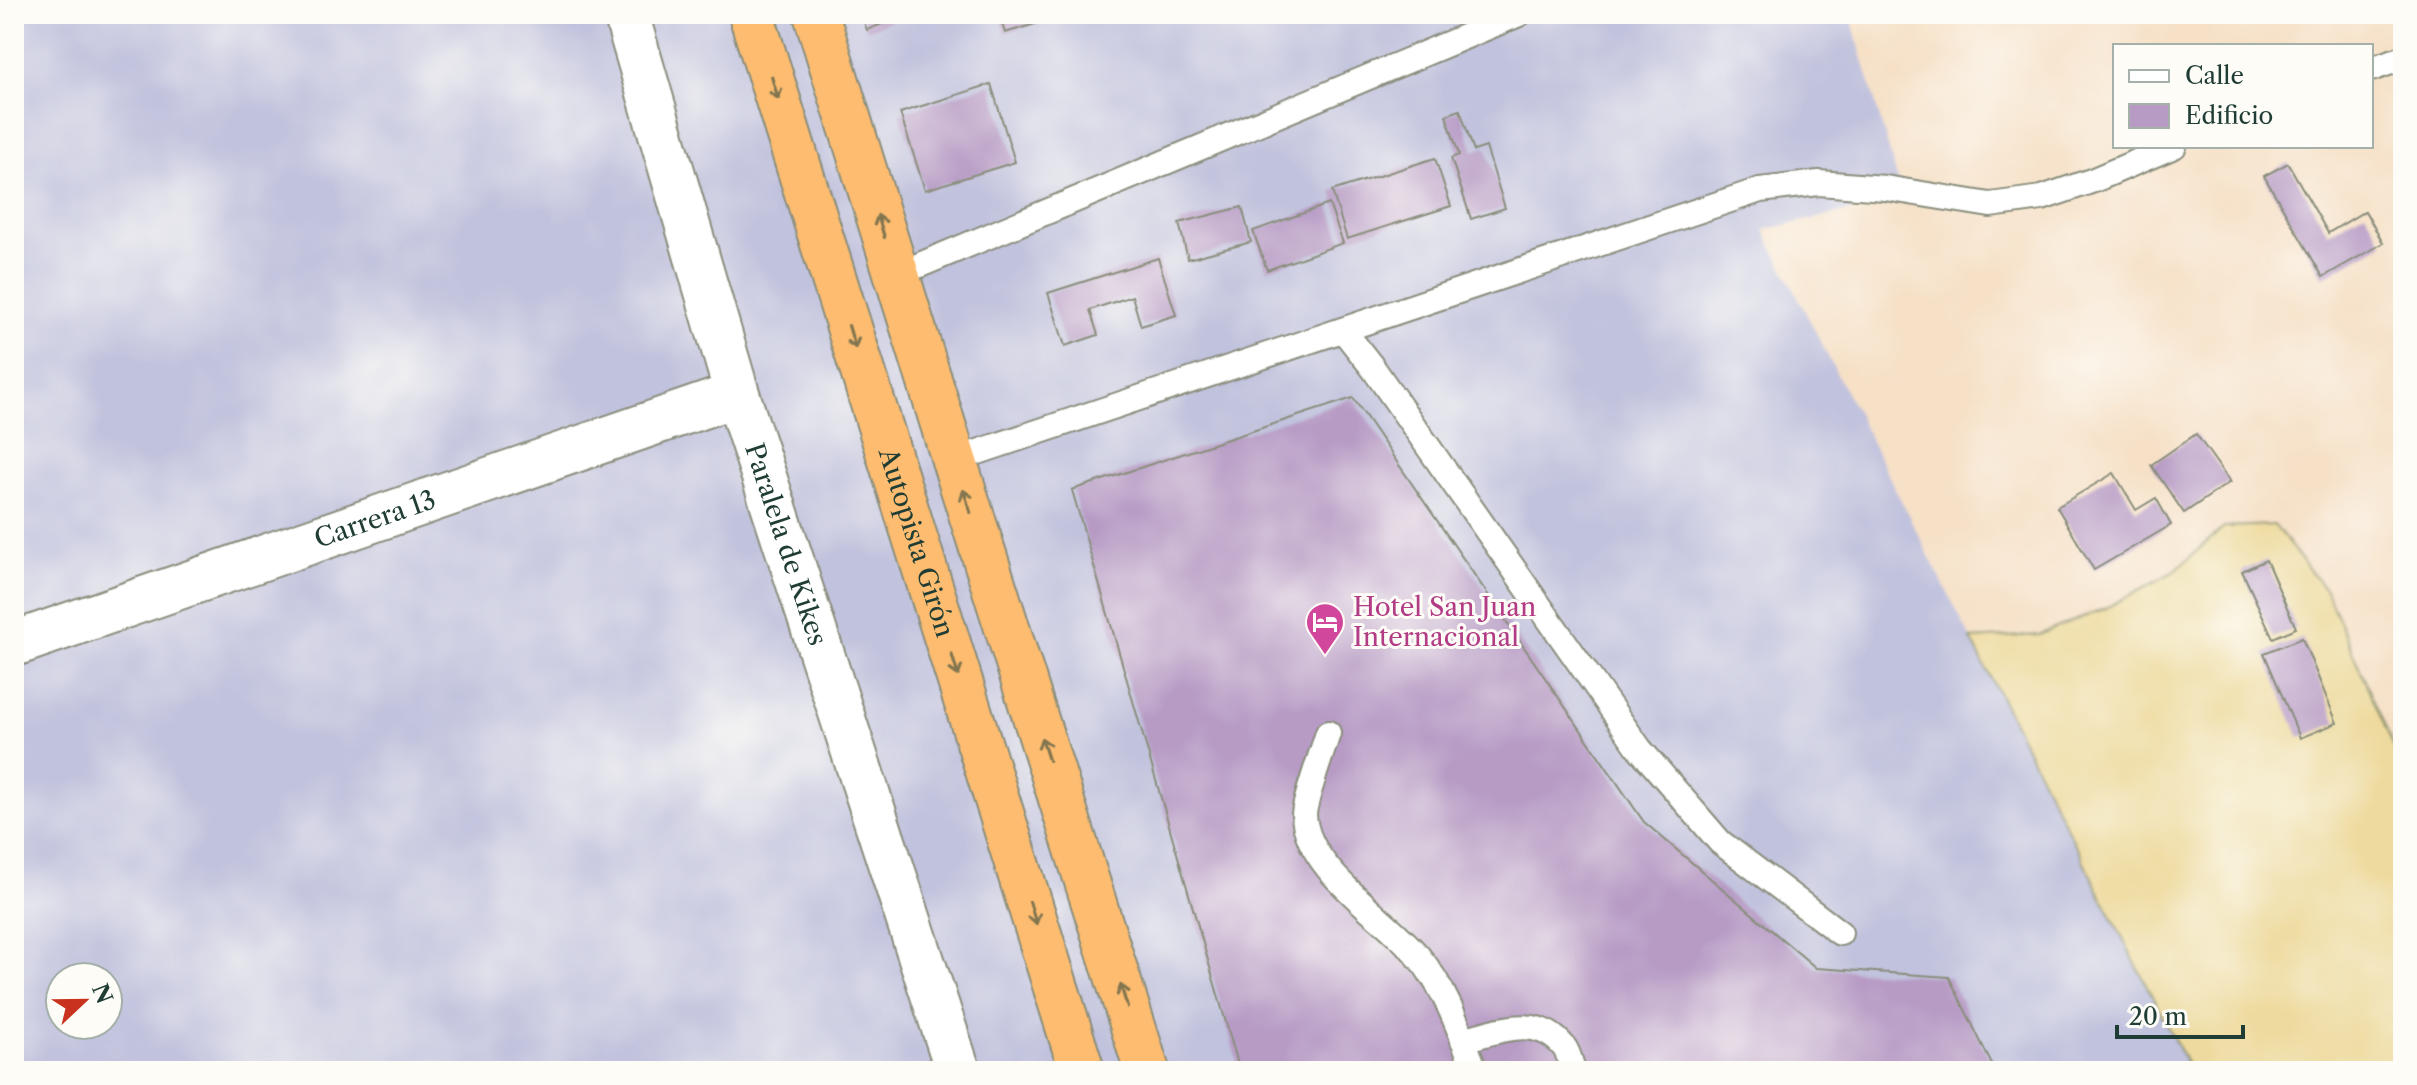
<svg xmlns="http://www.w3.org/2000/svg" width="2417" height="1085" font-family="'Libre Caslon Text',serif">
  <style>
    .industrial { fill: #c1c2dd; fill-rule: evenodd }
    .sand { fill: #eeda9e; stroke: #868c69; stroke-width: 2 }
    .building { fill: #b79bc5 }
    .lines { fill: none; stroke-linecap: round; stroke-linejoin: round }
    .service-casing { stroke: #8a8e7d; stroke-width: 28 }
    .minor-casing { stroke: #8a8e7d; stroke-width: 48 }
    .trunk-casing { stroke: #8a8e7d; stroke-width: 48 }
    .service { stroke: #fff; stroke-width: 24 }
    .minor { stroke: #fff; stroke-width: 44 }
    .trunk { stroke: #fdbc70; stroke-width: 44 }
    .oneway { stroke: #83764f }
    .labels { text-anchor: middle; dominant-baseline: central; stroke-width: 6; stroke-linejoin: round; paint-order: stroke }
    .street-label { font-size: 26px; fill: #1f3d34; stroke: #fdfcf7 }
    .hotel-label { font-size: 26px; fill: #b23c85; stroke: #fdfcf7; text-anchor: start }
  </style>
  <rect width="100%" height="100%" fill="#fdfcf7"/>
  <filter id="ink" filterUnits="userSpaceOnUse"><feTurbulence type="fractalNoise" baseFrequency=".0125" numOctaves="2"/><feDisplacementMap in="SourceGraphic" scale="16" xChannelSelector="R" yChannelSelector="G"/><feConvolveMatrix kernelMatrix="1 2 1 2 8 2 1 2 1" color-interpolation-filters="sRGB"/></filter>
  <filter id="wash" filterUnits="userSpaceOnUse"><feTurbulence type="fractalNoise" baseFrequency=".006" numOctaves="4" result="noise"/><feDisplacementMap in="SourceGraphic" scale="32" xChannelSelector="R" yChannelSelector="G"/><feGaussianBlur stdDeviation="1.8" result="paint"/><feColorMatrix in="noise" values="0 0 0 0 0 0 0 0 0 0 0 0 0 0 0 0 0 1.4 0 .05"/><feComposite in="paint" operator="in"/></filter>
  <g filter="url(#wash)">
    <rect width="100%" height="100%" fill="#f6e0c6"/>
    <path class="industrial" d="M 14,14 L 1850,14 L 1903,199 L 1764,230 L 2190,1071 L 14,1071 ZM 60,977 L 108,977 L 108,1025 L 60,1025 Z"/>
    <path class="sand" d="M 2274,525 L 2326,591 L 2403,768 L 2403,1071 L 2190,1071 L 1971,639 L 2039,635 L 2106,608 L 2173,572 L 2224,527 Z"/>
    <g id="blocks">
      <g class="building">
        <path d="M 861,14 L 907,14 L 867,30 Z"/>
        <path d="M 999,14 L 1064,14 L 1065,15 L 1005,33 Z"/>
        <path d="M 991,84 L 1015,162 L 925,190 L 900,113 Z"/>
        <path d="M 1460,110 L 1474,151 L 1486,147 L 1505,208 L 1471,219 L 1451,158 L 1459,155 L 1446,115 Z"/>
        <path d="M 1435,158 L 1451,206 L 1347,239 L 1332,191 Z"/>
        <path d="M 2288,163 L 2328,233 L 2365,211 L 2383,243 L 2323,277 L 2264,176 Z"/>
        <path d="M 1329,204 L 1343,243 L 1267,270 L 1253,231 Z"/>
        <path d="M 1242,207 L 1251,242 L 1188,259 L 1179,223 Z"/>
        <path d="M 1158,258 L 1176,315 L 1141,326 L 1132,296 L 1090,310 L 1098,335 L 1065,346 L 1048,293 Z"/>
        <path d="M 1353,398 L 1644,822 L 1816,968 L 1949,977 L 1995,1071 L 1240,1071 L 1072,490 Z"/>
        <path d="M 2196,434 L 2230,482 L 2184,513 L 2151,465 Z"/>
        <path d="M 2114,473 L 2136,510 L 2156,498 L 2171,525 L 2094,570 L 2057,507 Z"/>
        <path d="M 2266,560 L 2296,628 L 2273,638 L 2242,571 Z"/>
        <path d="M 2302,638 L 2337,723 L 2300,738 L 2264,653 Z"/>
      </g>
    </g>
  </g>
  <g filter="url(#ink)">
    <use href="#blocks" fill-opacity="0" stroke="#8a8e7d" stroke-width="2"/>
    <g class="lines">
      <g class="service-casing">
        <g id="service">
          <path d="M 2371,69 L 2403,58"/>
          <path d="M 896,275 L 1519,14"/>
          <path d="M 1343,330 L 1373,368 L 1639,748 L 1720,842 L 1840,933"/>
          <path d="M 954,460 L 1760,190 L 1819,183 L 1885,188 L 1990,205 L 2042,198 L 2094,180 L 2174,146"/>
          <path d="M 1328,733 C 1323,750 1304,801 1304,815 C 1307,871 1385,916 1418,956 C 1446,989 1460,1031 1475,1071"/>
          <path d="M 1463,1040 C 1498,1031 1537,1013 1564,1047 C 1569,1053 1571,1064 1573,1071"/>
        </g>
      </g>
      <g class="minor-casing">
        <g id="minor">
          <path id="s1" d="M 626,14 L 737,394 L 958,1071"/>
          <path id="s2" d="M 14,644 L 737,394"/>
        </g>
      </g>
      <g class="trunk-casing">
        <g id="trunk">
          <path id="s3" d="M 751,14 L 1082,1071"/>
          <path d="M 816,14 L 954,460 L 1147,1071"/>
        </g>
      </g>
      <use href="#service" class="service"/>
      <use href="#minor" class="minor"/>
      <use href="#trunk" class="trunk"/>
    </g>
    <defs><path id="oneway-shaft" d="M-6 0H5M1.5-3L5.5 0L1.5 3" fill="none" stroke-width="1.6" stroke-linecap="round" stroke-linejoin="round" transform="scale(2)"/></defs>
    <g class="oneway">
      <use href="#oneway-shaft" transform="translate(775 88) rotate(73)"/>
      <use href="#oneway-shaft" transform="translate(881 226) rotate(-107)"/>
      <use href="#oneway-shaft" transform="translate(852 337) rotate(73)"/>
      <use href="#oneway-shaft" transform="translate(967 501) rotate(-108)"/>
      <use href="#oneway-shaft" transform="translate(955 665) rotate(73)"/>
      <use href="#oneway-shaft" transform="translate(1045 749) rotate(-108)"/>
      <use href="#oneway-shaft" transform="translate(1033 913) rotate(73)"/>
      <use href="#oneway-shaft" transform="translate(1124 996) rotate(-107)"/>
    </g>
  </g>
  <defs>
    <g id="hotel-pin" transform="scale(2)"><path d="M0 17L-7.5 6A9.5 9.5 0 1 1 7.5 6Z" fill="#d1479c" stroke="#fdfcf7"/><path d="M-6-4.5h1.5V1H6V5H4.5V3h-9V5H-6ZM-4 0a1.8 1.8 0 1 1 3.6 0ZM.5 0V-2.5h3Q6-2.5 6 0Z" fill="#fff"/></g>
  </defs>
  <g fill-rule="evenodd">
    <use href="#hotel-pin" x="1325" y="622"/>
  </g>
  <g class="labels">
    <g class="street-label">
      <text stroke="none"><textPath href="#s2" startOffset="382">Carrera 13</textPath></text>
      <text stroke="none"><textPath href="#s3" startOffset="554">Autopista Girón</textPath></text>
      <text stroke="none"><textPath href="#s1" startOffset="554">Paralela de Kikes</textPath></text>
    </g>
    <g class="hotel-label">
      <text x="1353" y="607">Hotel San Juan<tspan x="1353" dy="30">Internacional</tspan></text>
    </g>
  </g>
  <rect width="2417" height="1085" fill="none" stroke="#fdfcf7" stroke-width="48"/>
  <rect x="2113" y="44" width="260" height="104" fill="#fdfcf7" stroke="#a4b0a9" stroke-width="2"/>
  <rect x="2129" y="70" width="40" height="12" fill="#ffffff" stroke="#a4b0a9" stroke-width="2"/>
  <text x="2185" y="84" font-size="24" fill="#1f3d34">Calle</text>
  <rect x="2129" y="104" width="40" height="24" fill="#b79bc5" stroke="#a4b0a9" stroke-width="2"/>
  <text x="2185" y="124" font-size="24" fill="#1f3d34">Edificio</text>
  <g transform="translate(84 1001) rotate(68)"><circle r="38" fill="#fdfcf7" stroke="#a4b0a9" stroke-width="2"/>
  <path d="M0-6L14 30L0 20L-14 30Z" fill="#c8321e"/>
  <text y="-12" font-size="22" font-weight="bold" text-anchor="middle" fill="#1f3d34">N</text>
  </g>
  <path d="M2117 1025v12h126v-12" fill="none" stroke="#1f3d34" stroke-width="4"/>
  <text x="2129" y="1025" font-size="24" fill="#1f3d34" stroke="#fdfcf7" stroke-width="6" paint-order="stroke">20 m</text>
</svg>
